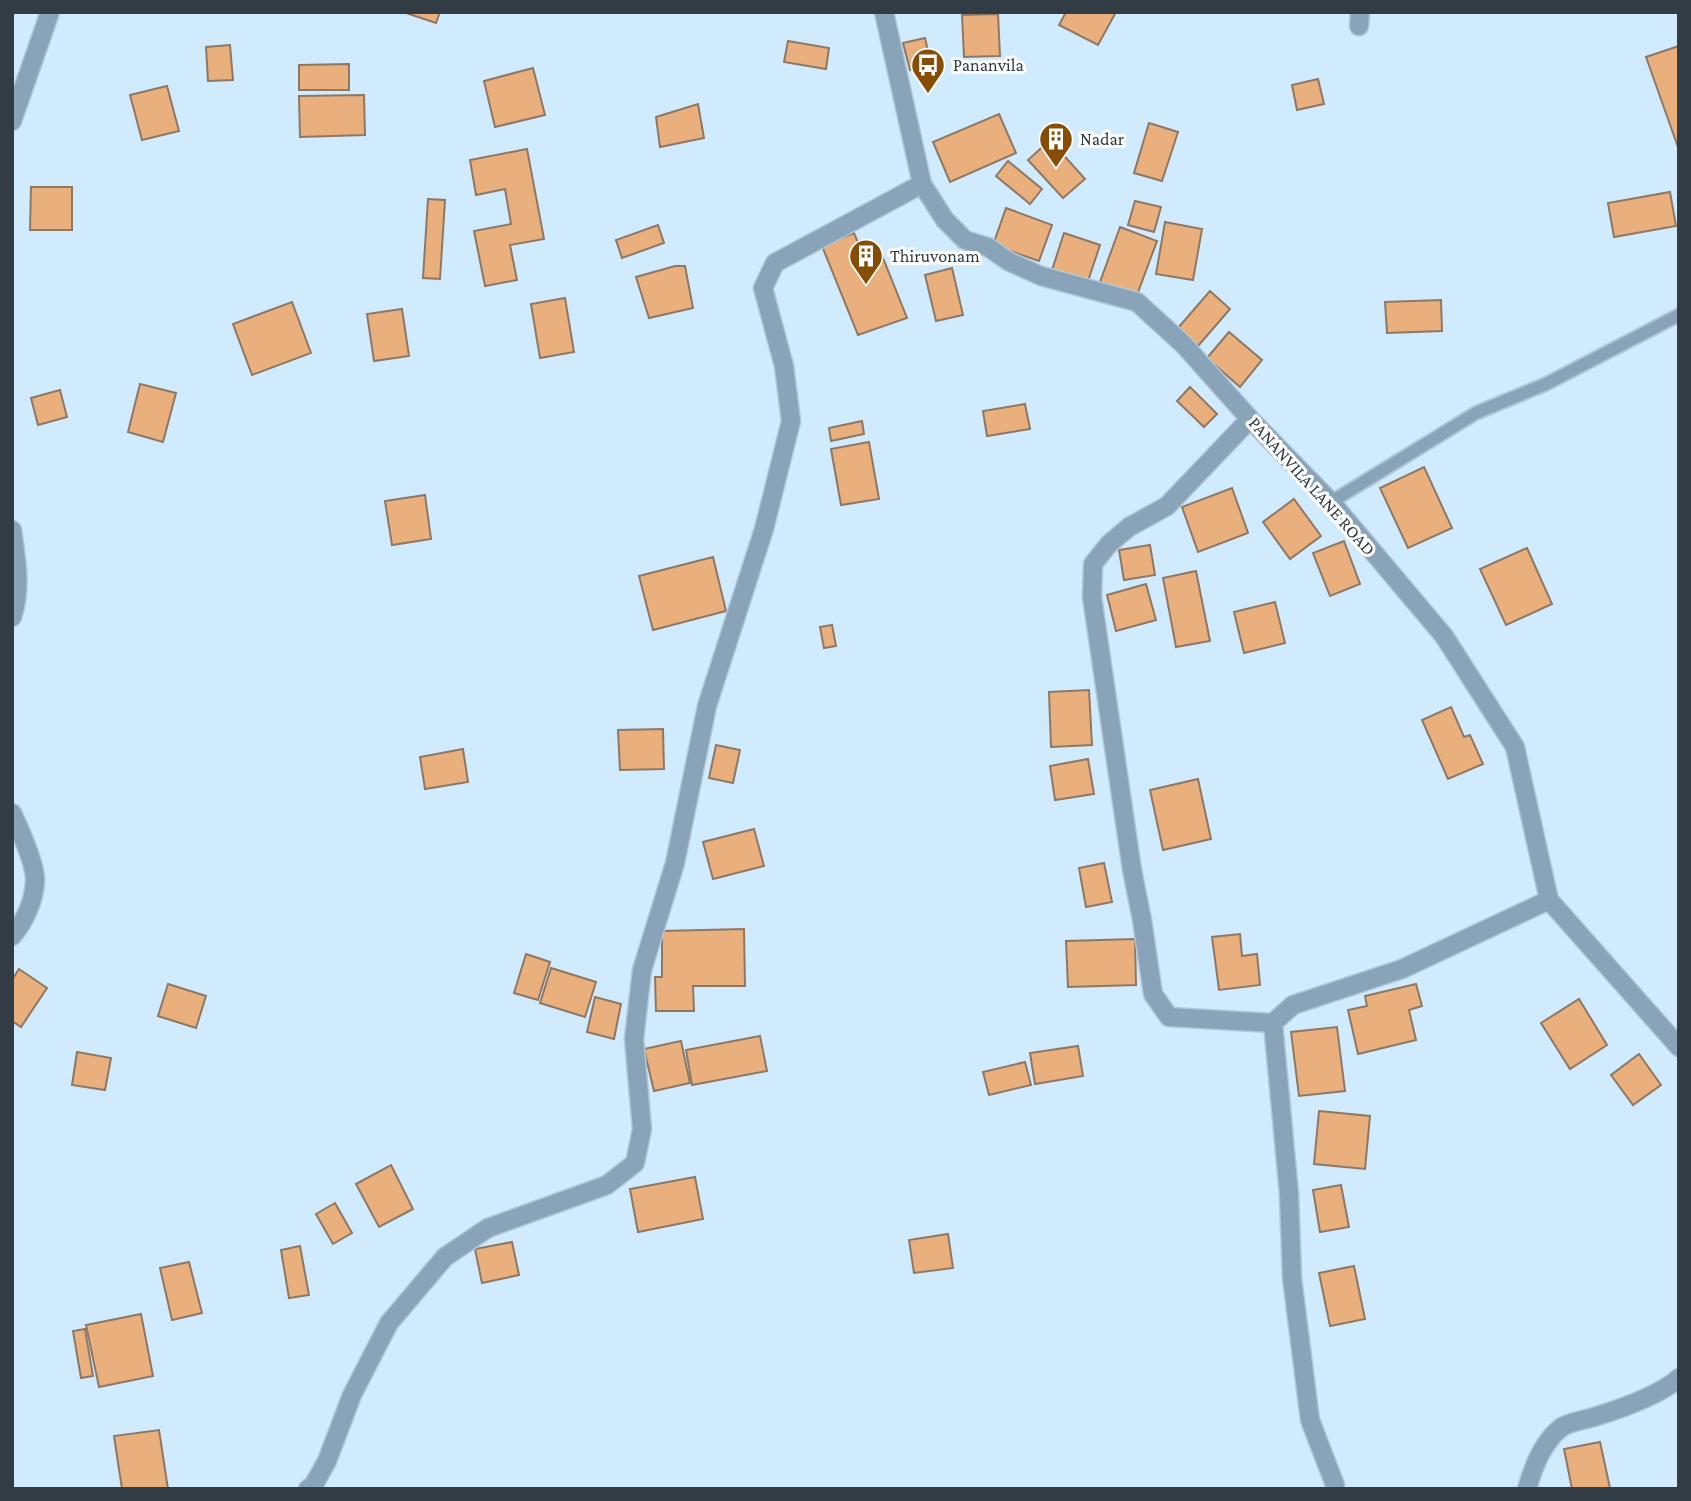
<svg xmlns="http://www.w3.org/2000/svg" width="1691" height="1501" font-family="'Crimson Pro',serif">
  <style>
    .building { fill: #e9b07d; stroke: #8e7865; stroke-width: 2 }
    .lines { fill: none; stroke-linecap: round; stroke-linejoin: round }
    .service-casing { stroke: #b0c7d9; stroke-width: 16 }
    .minor-casing { stroke: #b0c7d9; stroke-width: 21 }
    .service { stroke: #89a4b8; stroke-width: 12 }
    .minor { stroke: #89a4b8; stroke-width: 18 }
    .labels { text-anchor: middle; dominant-baseline: central; stroke-width: 6; stroke-linejoin: round; paint-order: stroke }
    .poi-label { font-size: 18px; fill: #313c44; stroke: #fff; text-anchor: start }
    .street-label { font-size: 18px; fill: #313c44; stroke: #fff }
  </style>
  <rect width="100%" height="100%" fill="#d0eafe"/>
  <g class="building">
    <path d="M 403,12 L 440,12 L 436,23 Z"/>
    <path d="M 1066,12 L 1116,12 L 1098,45 L 1059,25 Z"/>
    <path d="M 998,14 L 1000,56 L 964,57 L 962,15 Z"/>
    <path d="M 925,38 L 931,64 L 910,70 L 903,43 Z"/>
    <path d="M 788,41 L 829,48 L 826,69 L 784,62 Z"/>
    <path d="M 230,45 L 233,80 L 208,81 L 206,47 Z"/>
    <path d="M 1679,46 L 1679,150 L 1646,57 Z"/>
    <path d="M 349,64 L 349,90 L 299,90 L 299,65 Z"/>
    <path d="M 533,68 L 545,115 L 495,127 L 484,81 Z"/>
    <path d="M 1318,79 L 1324,104 L 1297,110 L 1292,85 Z"/>
    <path d="M 167,86 L 179,131 L 142,140 L 130,95 Z"/>
    <path d="M 364,95 L 365,135 L 300,137 L 299,96 Z"/>
    <path d="M 698,104 L 704,138 L 660,147 L 656,117 Z"/>
    <path d="M 999,114 L 1016,153 L 950,182 L 933,142 Z"/>
    <path d="M 1149,123 L 1178,132 L 1162,181 L 1134,173 Z"/>
    <path d="M 1050,140 L 1085,179 L 1063,198 L 1028,160 Z"/>
    <path d="M 527,149 L 544,239 L 510,245 L 517,280 L 485,286 L 474,231 L 511,224 L 505,189 L 476,195 L 470,160 Z"/>
    <path d="M 1008,161 L 1042,189 L 1030,204 L 996,176 Z"/>
    <path d="M 31,187 L 72,187 L 72,230 L 30,230 Z"/>
    <path d="M 1670,192 L 1676,226 L 1614,237 L 1608,203 Z"/>
    <path d="M 428,199 L 445,200 L 440,279 L 423,278 Z"/>
    <path d="M 1135,201 L 1161,207 L 1154,232 L 1128,225 Z"/>
    <path d="M 1006,208 L 1052,225 L 1039,261 L 993,245 Z"/>
    <path d="M 1165,222 L 1202,229 L 1193,280 L 1156,274 Z"/>
    <path d="M 658,225 L 664,243 L 622,258 L 616,240 Z"/>
    <path d="M 1120,227 L 1157,241 L 1137,295 L 1100,282 Z"/>
    <path d="M 854,233 L 865,260 L 881,253 L 907,318 L 858,335 L 822,246 Z"/>
    <path d="M 1064,233 L 1100,245 L 1087,284 L 1051,273 Z"/>
    <path d="M 675,266 L 685,266 L 693,308 L 649,318 L 636,277 Z"/>
    <path d="M 952,268 L 963,315 L 936,321 L 925,275 Z"/>
    <path d="M 1210,291 L 1230,309 L 1198,346 L 1178,328 Z"/>
    <path d="M 565,298 L 574,352 L 540,358 L 531,304 Z"/>
    <path d="M 1441,300 L 1442,331 L 1387,333 L 1385,302 Z"/>
    <path d="M 292,302 L 311,353 L 252,375 L 233,324 Z"/>
    <path d="M 402,309 L 409,356 L 374,361 L 367,314 Z"/>
    <path d="M 1229,332 L 1262,360 L 1240,387 L 1207,358 Z"/>
    <path d="M 140,384 L 176,393 L 163,442 L 128,432 Z"/>
    <path d="M 1190,387 L 1217,414 L 1204,427 L 1177,401 Z"/>
    <path d="M 60,390 L 67,417 L 38,425 L 31,398 Z"/>
    <path d="M 1025,404 L 1030,429 L 987,436 L 983,411 Z"/>
    <path d="M 862,421 L 864,434 L 831,441 L 829,428 Z"/>
    <path d="M 869,442 L 879,499 L 841,505 L 831,449 Z"/>
    <path d="M 1424,467 L 1452,528 L 1408,548 L 1380,488 Z"/>
    <path d="M 1232,488 L 1248,533 L 1198,552 L 1182,507 Z"/>
    <path d="M 425,495 L 431,539 L 392,545 L 385,501 Z"/>
    <path d="M 1294,499 L 1321,536 L 1290,559 L 1263,522 Z"/>
    <path d="M 1344,541 L 1360,584 L 1330,596 L 1313,553 Z"/>
    <path d="M 1150,545 L 1155,575 L 1124,580 L 1119,550 Z"/>
    <path d="M 1527,548 L 1552,604 L 1506,625 L 1480,569 Z"/>
    <path d="M 713,557 L 726,611 L 653,630 L 639,576 Z"/>
    <path d="M 1196,571 L 1210,641 L 1176,647 L 1163,578 Z"/>
    <path d="M 1146,584 L 1156,620 L 1116,631 L 1107,595 Z"/>
    <path d="M 1275,602 L 1285,643 L 1244,653 L 1234,612 Z"/>
    <path d="M 832,625 L 836,646 L 824,648 L 820,627 Z"/>
    <path d="M 1089,690 L 1092,745 L 1051,747 L 1049,692 Z"/>
    <path d="M 1451,707 L 1464,737 L 1470,735 L 1483,764 L 1448,779 L 1422,720 Z"/>
    <path d="M 663,729 L 664,769 L 620,770 L 618,730 Z"/>
    <path d="M 716,745 L 740,750 L 733,783 L 709,778 Z"/>
    <path d="M 463,749 L 468,782 L 425,789 L 420,757 Z"/>
    <path d="M 1088,759 L 1094,794 L 1055,800 L 1050,766 Z"/>
    <path d="M 1198,779 L 1211,839 L 1163,850 L 1150,790 Z"/>
    <path d="M 754,829 L 764,866 L 713,879 L 703,842 Z"/>
    <path d="M 1104,863 L 1112,902 L 1086,907 L 1079,868 Z"/>
    <path d="M 744,929 L 745,986 L 693,986 L 694,1011 L 656,1011 L 655,977 L 662,977 L 662,931 Z"/>
    <path d="M 1240,934 L 1242,956 L 1257,954 L 1260,985 L 1219,990 L 1212,937 Z"/>
    <path d="M 1135,939 L 1136,985 L 1068,987 L 1066,941 Z"/>
    <path d="M 526,954 L 550,962 L 538,1000 L 514,993 Z"/>
    <path d="M 551,968 L 596,982 L 585,1017 L 540,1003 Z"/>
    <path d="M 19,969 L 47,988 L 21,1027 L 12,1021 L 12,980 Z"/>
    <path d="M 168,984 L 206,996 L 196,1028 L 158,1016 Z"/>
    <path d="M 1416,984 L 1422,1006 L 1409,1010 L 1416,1040 L 1358,1054 L 1348,1010 L 1367,1006 L 1365,996 Z"/>
    <path d="M 595,997 L 621,1004 L 614,1039 L 587,1032 Z"/>
    <path d="M 1579,999 L 1607,1045 L 1570,1069 L 1541,1023 Z"/>
    <path d="M 1337,1027 L 1345,1091 L 1299,1096 L 1291,1032 Z"/>
    <path d="M 760,1036 L 767,1071 L 692,1085 L 686,1050 Z"/>
    <path d="M 681,1041 L 690,1083 L 654,1091 L 644,1049 Z"/>
    <path d="M 1078,1046 L 1083,1076 L 1035,1084 L 1030,1053 Z"/>
    <path d="M 77,1052 L 111,1058 L 105,1090 L 72,1085 Z"/>
    <path d="M 1639,1054 L 1661,1085 L 1633,1105 L 1611,1075 Z"/>
    <path d="M 1025,1062 L 1031,1085 L 989,1095 L 983,1072 Z"/>
    <path d="M 1319,1111 L 1370,1116 L 1365,1169 L 1314,1164 Z"/>
    <path d="M 391,1165 L 413,1209 L 379,1227 L 356,1184 Z"/>
    <path d="M 695,1177 L 703,1219 L 638,1232 L 630,1189 Z"/>
    <path d="M 1341,1185 L 1349,1227 L 1320,1232 L 1313,1190 Z"/>
    <path d="M 335,1203 L 352,1233 L 333,1244 L 316,1214 Z"/>
    <path d="M 948,1234 L 953,1268 L 914,1273 L 909,1240 Z"/>
    <path d="M 512,1242 L 519,1275 L 482,1283 L 475,1249 Z"/>
    <path d="M 300,1246 L 309,1295 L 289,1298 L 281,1250 Z"/>
    <path d="M 189,1262 L 202,1313 L 172,1320 L 160,1268 Z"/>
    <path d="M 1354,1266 L 1365,1319 L 1330,1326 L 1319,1273 Z"/>
    <path d="M 141,1314 L 153,1376 L 99,1387 L 86,1325 Z"/>
    <path d="M 85,1329 L 93,1376 L 81,1378 L 73,1331 Z"/>
    <path d="M 159,1430 L 168,1489 L 122,1489 L 114,1436 Z"/>
    <path d="M 1600,1442 L 1610,1488 L 1572,1489 L 1564,1449 Z"/>
  </g>
  <g class="lines">
    <g class="service-casing">
      <path id="service" d="M 1331,502 L 1476,413 L 1546,384 L 1679,315"/>
    </g>
    <g class="minor-casing">
      <g id="minor">
        <path d="M 884,12 L 922,184 L 945,220 L 965,240 L 988,247 L 1008,261 L 1041,276 L 1137,302 L 1184,345 L 1250,419 L 1331,502 L 1444,636 L 1515,747 L 1549,900 L 1679,1047"/>
        <path d="M 1359,26 L 1360,12"/>
        <path d="M 12,121 L 50,12"/>
        <path d="M 1250,419 L 1167,506 L 1129,527 L 1109,544 L 1093,564 L 1092,597 L 1132,870 L 1142,920 L 1153,994 L 1169,1017 L 1273,1023"/>
        <path d="M 12,530 C 16,559 22,588 12,617"/>
        <path d="M 12,813 C 19,827 36,866 35,881 C 34,901 25,921 12,936"/>
        <path d="M 1335,1485 L 1310,1420 L 1292,1278 L 1289,1194 L 1273,1023 L 1293,1005 L 1402,969 L 1549,900"/>
        <path d="M 308,1489 L 313,1486 L 327,1461 L 352,1395 L 389,1323 L 445,1257 L 488,1228 L 607,1185 L 635,1163 L 642,1129 L 634,1039 L 642,970 L 675,863 L 707,706 L 764,529 L 791,421 L 784,366 L 763,288 L 775,263 L 922,184"/>
        <path d="M 1527,1489 C 1533,1467 1543,1441 1562,1427 C 1570,1422 1584,1420 1594,1417 C 1620,1409 1659,1396 1679,1378"/>
      </g>
    </g>
    <use href="#service" class="service"/>
    <use href="#minor" class="minor"/>
  </g>
  <defs>
    <g id="bus-pin" transform="scale(1.75)"><path d="M0 17L-7.5 6A9.5 9.5 0 1 1 7.5 6Z" fill="#874d04" stroke="#fff"/><path d="M-5-6H5V4H4V6H2V4H-2V6H-4V4H-5ZM-3.5-4V0h7V-4ZM-3.5 1.2v1.5H-2V1.2ZM2 1.2v1.5H3.5V1.2Z" fill="#fff"/></g>
    <g id="building-pin" transform="scale(1.75)"><path d="M0 17L-7.5 6A9.5 9.5 0 1 1 7.5 6Z" fill="#874d04" stroke="#fff"/><path d="M-4-6H4V6H1V3H-1V6H-4ZM-2.5-4.3h1.7v1.8h-1.7ZM.8-4.3h1.7v1.8H.8ZM-2.5-1h1.7V.8h-1.7ZM.8-1h1.7V.8H.8Z" fill="#fff"/></g>
  </defs>
  <g fill-rule="evenodd">
    <use href="#bus-pin" x="928" y="65"/>
    <use href="#building-pin" x="1056" y="139"/>
    <use href="#building-pin" x="866" y="256"/>
  </g>
  <g class="labels">
    <g class="poi-label">
      <text x="953" y="65">Pananvila</text>
      <text x="1080" y="139">Nadar</text>
      <text x="890" y="256">Thiruvonam</text>
    </g>
    <g class="street-label">
      <text transform="translate(1312 486) rotate(48)">PANANVILA LANE ROAD</text>
    </g>
  </g>
  <rect width="1691" height="1501" fill="none" stroke="#313c44" stroke-width="28"/>
</svg>
